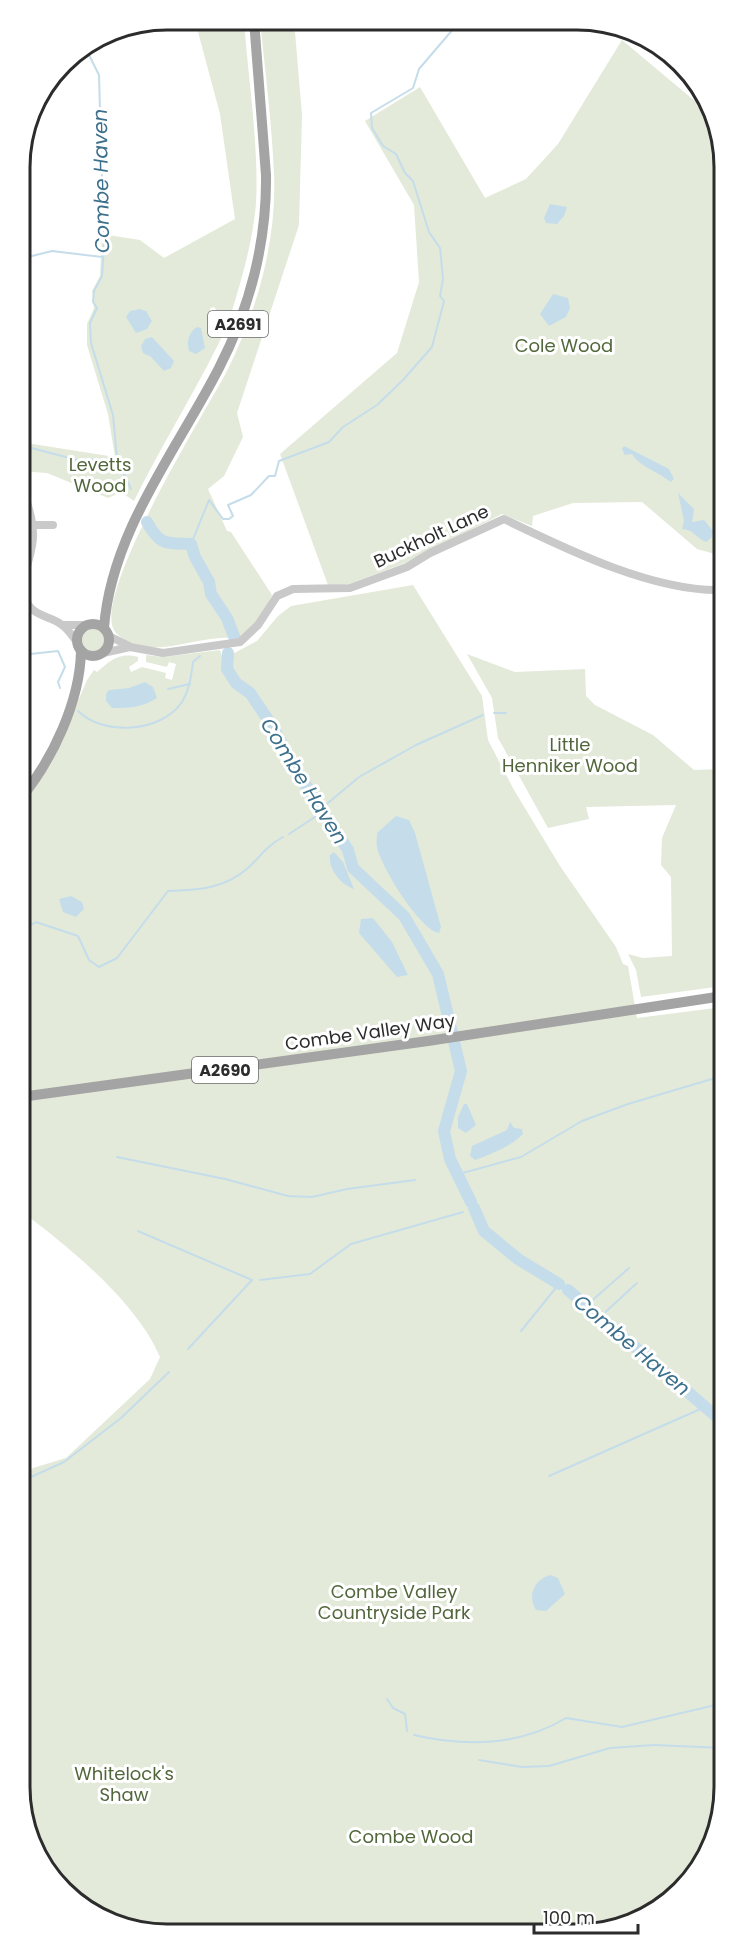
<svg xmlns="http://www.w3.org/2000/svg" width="744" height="1954" font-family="Poppins,sans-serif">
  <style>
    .green { fill: #e3ead9 }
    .water { fill: #c5ddea }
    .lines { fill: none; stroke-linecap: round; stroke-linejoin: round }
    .stream { stroke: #c5ddea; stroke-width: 2 }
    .river { stroke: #c5ddea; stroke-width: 12 }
    .minor { stroke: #c9c9c9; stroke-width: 8 }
    .major { stroke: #a4a4a4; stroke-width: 10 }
    .labels { text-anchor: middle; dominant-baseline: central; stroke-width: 6; stroke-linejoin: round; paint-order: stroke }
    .shield { fill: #fff; stroke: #6b6b6b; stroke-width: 1.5 }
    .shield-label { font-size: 16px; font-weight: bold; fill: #2c2c2c }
    .park-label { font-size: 18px; fill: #51673b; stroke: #fff }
    .street-label { font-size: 18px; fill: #2c2c2c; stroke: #fff }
    .water-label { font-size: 20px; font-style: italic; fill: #3c708c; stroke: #fff }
    .rim { fill: none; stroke: #2c2c2c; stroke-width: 3 }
  </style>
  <rect width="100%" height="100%" fill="#fff"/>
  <g class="green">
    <path d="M 207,20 L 244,20 C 248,78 259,145 256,203 C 253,241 242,278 231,314 L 218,312 L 214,307 L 210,308 L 215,326 L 220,324 L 222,317 L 230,320 C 201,383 164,440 134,501 L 121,492 L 108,498 L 47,473 L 20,471 L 20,442 L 115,457 L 108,414 L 87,345 L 87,324 L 94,308 L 92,291 L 100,276 L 102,234 L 140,240 L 164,258 L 235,219 L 220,114 L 197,28 Z"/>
    <path d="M 260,20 L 294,20 L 302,115 L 299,225 L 237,413 L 243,437 L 224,476 L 208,489 L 227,531 L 231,532 L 272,595 L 257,624 L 238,639 C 202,631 149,666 116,633 C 86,602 209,406 227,371 C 257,311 277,241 274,174 C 272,123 265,71 260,20 Z"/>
    <path d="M 622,40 L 696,102 L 704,105 L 722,138 L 722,531 L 715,554 L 697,549 L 642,502 L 573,503 L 533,516 L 532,526 L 502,514 L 405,563 L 349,584 L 328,585 L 280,454 L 397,353 L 419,282 L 414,205 L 365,121 L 420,87 L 485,198 L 526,179 L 558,144 Z"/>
    <path d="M 413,585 L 482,696 L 488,740 L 514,790 L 560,866 L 616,947 L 623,964 L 628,966 L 637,1018 L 723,1007 L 724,1796 L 713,1843 L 688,1884 L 651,1915 L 606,1932 L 138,1932 L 63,1892 L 22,1816 L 22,1477 L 33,1468 L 66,1458 L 150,1379 L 160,1357 C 137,1302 68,1246 21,1211 L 21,807 L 51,764 L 87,680 L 94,670 L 97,672 C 111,660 119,652 138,657 L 138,661 L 129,667 L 131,672 L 142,667 L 166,673 L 165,678 L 172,680 L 176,664 L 169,662 L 167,667 L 146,662 L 146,655 L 163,657 L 220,650 L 223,659 L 257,641 L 278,616 L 291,606 Z"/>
    <circle cx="93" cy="640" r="13"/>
    <path d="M 467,654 L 515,672 L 585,669 L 586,696 L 595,705 L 653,735 L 694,770 L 720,769 L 723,756 L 723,986 L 641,997 L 636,970 L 628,954 L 643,958 L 672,956 L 671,877 L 661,865 L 662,838 L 676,805 L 586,807 L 589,819 L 548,828 L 498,738 L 492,698 Z"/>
  </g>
  <g class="water">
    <path d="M 550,204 L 567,207 L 564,216 L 557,224 L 546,223 L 544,218 Z"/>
    <path d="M 553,294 L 568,298 L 570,308 L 566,317 L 549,326 L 540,314 Z"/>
    <path d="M 140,309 L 146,311 L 152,321 L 147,329 L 136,333 L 126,317 L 130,311 Z"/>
    <path d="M 197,327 L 201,328 L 205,348 L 196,354 L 189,351 C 186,341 189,332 197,327 Z"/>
    <path d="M 152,337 L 174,361 L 171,368 L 164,371 L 151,357 L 143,353 L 141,346 L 145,339 Z"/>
    <path d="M 624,446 L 669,469 L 674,479 L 671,482 C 658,472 639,466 632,454 L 625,455 L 622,449 Z"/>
    <path d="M 678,493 L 694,509 L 692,522 L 704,520 L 713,531 L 712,537 L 706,542 C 696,538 693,529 682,529 L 684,521 Z"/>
    <path d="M 145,682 L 153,687 L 157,698 C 141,708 130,708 112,708 L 106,701 L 106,694 L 109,690 L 129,688 Z"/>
    <path d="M 396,816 L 409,820 L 415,833 L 441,927 L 439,933 C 420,930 381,867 377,847 C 376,843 377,837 377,833 Z"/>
    <path d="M 334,852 L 343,862 L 354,889 C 341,885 328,869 330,855 Z"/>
    <path d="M 71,896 L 82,902 L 84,909 L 76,917 L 63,912 L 59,899 Z"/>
    <path d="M 373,918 L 392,942 L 408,975 L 397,977 L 359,933 L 361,919 Z"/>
    <path d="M 464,1104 L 467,1104 L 476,1125 L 466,1133 L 458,1128 L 458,1117 Z"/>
    <path d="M 510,1122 L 514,1128 L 522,1129 L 523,1134 C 510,1147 492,1154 475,1160 L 470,1156 L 472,1146 L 507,1130 Z"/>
    <path d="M 550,1575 L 558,1578 L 565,1594 L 546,1611 L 536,1610 C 527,1595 534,1580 550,1575 Z"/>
  </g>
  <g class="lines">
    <g class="stream">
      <path d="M 85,47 L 99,75 L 104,246 L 102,276 L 94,291 L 93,302 L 97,308 L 90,323 L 91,343 L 113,415 L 117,459 L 131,489"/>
      <path d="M 20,249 L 28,257 L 52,251 L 102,257"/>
      <path d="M 20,445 L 77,460 L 117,459"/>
      <path d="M 191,544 L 209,500 L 223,519 L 229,519 L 233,516 L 228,505 L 251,495 L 269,476 L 275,476 L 279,461 L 329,442 L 343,427 L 377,405 L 403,380 L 432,347 L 444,301 L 440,296 L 443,279 L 440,248 L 429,232 L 413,181 L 405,173 L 396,154 L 383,146 L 372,128 L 371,113 L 413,88 L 419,69 L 460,21"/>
      <path d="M 21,655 L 58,651 L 65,667 L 58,682 L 60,688"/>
      <path d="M 168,689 L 190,684"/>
      <path d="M 78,711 C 103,736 161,733 182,702 C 190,689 191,676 193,662 L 200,656"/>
      <path d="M 494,713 L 506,713"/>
      <path d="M 322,808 L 359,777 L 416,745 L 483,715"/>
      <path d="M 289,834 L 324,811"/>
      <path d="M 21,931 L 36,922 L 78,936 L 89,960 L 99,967 L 117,958 L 168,891 C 198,890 224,889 248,868 C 262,855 265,847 283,837"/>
      <path d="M 117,1157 L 225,1179 L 288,1196 L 312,1197 L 347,1189 L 415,1180"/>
      <path d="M 459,1174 L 521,1157 L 582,1121 L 628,1104 L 722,1076"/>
      <path d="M 138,1231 L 252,1280 L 188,1349"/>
      <path d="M 260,1280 L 310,1274 L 351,1244 L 463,1212"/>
      <path d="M 587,1305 L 629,1268"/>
      <path d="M 600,1317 L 637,1283"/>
      <path d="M 521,1331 L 559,1284"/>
      <path d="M 549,1476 L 705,1407"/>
      <path d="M 22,1481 L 64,1462 L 121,1418 L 169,1372"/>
      <path d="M 722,1483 L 724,1481"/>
      <path d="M 387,1699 L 393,1708 L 405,1714 L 407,1731"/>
      <path d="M 414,1735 C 465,1747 520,1746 566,1718 L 622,1727 L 724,1703"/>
      <path d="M 479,1760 L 522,1767 L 549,1766 L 610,1748 L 654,1745 L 724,1748"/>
    </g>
    <g class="river">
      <path d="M 147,522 C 160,546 166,543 191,544 L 195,557 L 209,582 L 211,594 L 227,618 L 235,639"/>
      <path d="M 228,653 L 227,669 L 236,683 L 250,693 L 273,727 L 296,770 L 348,850 L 353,868 L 404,916 L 438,974 L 461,1071 L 444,1131 L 450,1159 L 471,1202"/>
      <path d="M 474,1208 L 484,1231 L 518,1259 L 559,1284"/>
      <path d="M 568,1290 L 724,1423"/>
    </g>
    <g class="minor">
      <path d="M 21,486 C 27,502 33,518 33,535 C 34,558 13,587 30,607 C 38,617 53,617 62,625 C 68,629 73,637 77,642"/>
      <path d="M 32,525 L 53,525"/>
      <path d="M 21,612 L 29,606"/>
      <path d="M 63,625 L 87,625"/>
      <path d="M 109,636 L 129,646"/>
      <path d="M 103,653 L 130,647 L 163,653 L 240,642 L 258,625 L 277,596 L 293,589 L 350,588 L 407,567 L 430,553 L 504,519 C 566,549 653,592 722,590"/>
    </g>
    <g class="major">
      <circle cx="93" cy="640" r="16"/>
      <path d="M 104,628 C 111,532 177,450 219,368 C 250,308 267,241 266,175 L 254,20"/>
      <path d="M 21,798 C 53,759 80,701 81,651"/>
      <path d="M 21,1097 L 428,1041 L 723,996"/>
    </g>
  </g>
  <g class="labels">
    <g class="shield">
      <rect x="208" y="311" width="60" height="26" rx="4.5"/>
      <rect x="192" y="1057" width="66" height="26" rx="4.5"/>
    </g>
    <g class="shield-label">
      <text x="238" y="324">A2691</text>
      <text x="225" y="1070">A2690</text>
    </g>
    <g class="park-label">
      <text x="564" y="345">Cole Wood</text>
      <text x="100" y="464">Levetts<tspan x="100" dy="21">Wood</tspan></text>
      <text x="570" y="744">Little<tspan x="570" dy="21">Henniker Wood</tspan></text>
      <text x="394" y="1591">Combe Valley<tspan x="394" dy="21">Countryside Park</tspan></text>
      <text x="124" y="1773">Whitelock's<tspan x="124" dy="21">Shaw</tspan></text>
      <text x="411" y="1836">Combe Wood</text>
    </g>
    <g class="street-label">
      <text transform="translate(431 536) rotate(-25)">Buckholt Lane</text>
      <text transform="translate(370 1032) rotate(-8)">Combe Valley Way</text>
    </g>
    <g class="water-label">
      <text transform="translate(101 181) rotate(-91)">Combe Haven</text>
      <text transform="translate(304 781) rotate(58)">Combe Haven</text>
      <text transform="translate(632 1345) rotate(40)">Combe Haven</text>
    </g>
  </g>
  <path d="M0 0H744V1954H0ZM167 30H577A137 137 0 0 1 714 167V1787A137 137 0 0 1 577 1924H167A137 137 0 0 1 30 1787V167A137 137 0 0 1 167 30Z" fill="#fff" fill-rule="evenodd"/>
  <path class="rim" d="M167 30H577A137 137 0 0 1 714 167V1787A137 137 0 0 1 577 1924H167A137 137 0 0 1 30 1787V167A137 137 0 0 1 167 30Z"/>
  <path d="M534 1924v9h104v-9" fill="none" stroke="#2c2c2c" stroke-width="3"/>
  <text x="543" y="1924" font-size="18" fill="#2c2c2c" stroke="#ffffff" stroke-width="4.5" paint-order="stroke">100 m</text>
</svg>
